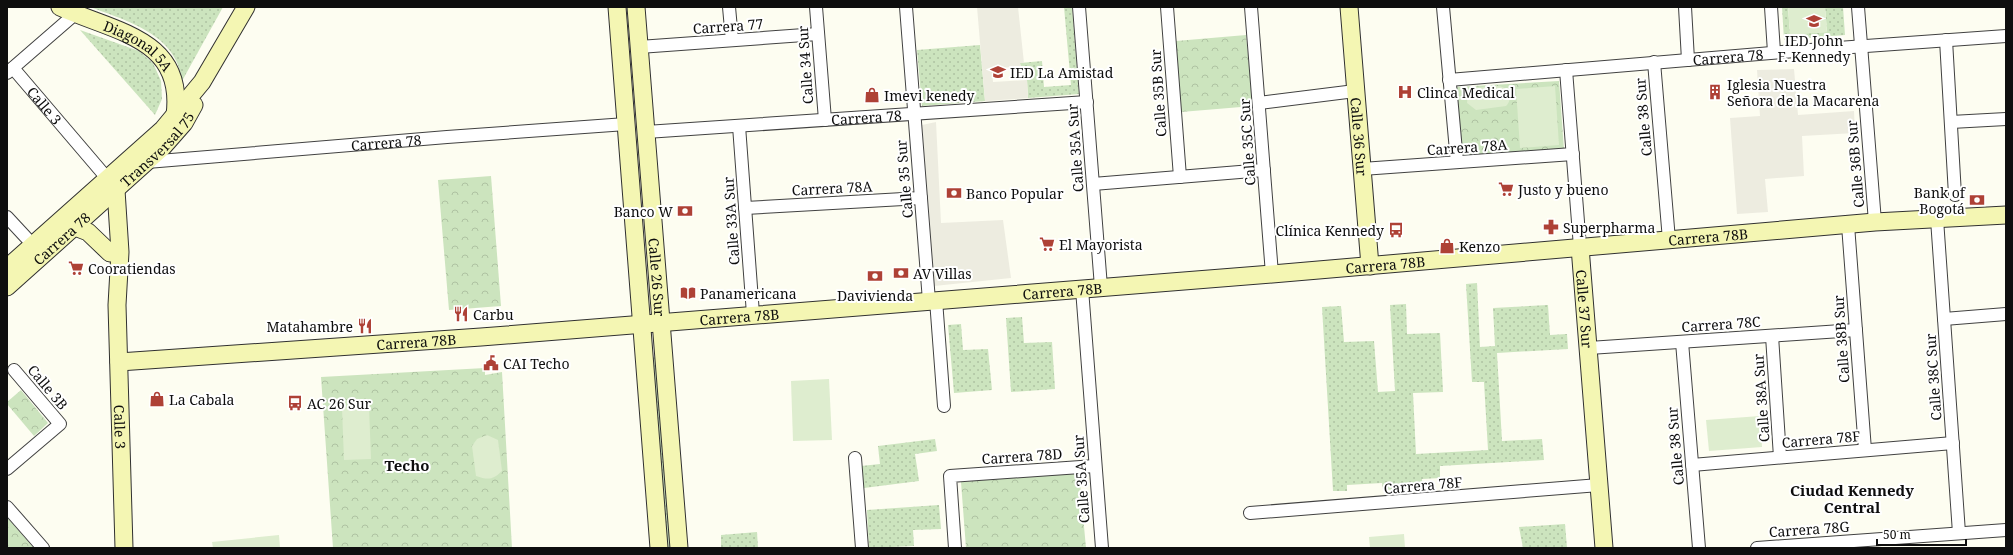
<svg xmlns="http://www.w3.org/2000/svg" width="2013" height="555" font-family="'Noto Serif',serif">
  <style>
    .grass { fill: url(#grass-dots) }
    .park { fill: url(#park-crowns) }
    .pitch { fill: #deedcf }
    .plaza { fill: #edece0 }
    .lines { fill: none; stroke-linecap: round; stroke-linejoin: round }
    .street-casing { stroke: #414141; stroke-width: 14 }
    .secondary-casing { stroke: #303030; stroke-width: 19 }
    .street { stroke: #fff; stroke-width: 12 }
    .secondary { stroke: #f4f6b3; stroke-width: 17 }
    .labels { text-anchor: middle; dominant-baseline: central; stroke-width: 4; stroke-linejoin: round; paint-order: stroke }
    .street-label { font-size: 14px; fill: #0e0e0e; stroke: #fff }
    .poi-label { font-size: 14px; fill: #0e0e0e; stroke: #fff; text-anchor: start }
    .neighbourhood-label { font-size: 15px; font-weight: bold; fill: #0e0e0e; stroke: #fff }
  </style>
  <defs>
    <pattern id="grass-dots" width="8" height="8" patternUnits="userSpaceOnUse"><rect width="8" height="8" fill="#cce4be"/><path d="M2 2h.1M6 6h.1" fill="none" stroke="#aec2a2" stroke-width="1.8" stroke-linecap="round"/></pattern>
    <pattern id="park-crowns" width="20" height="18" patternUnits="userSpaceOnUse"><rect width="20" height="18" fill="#cce4be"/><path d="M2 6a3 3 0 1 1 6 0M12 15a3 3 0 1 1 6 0" fill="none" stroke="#aec2a2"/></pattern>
  </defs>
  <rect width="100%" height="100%" fill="#fdfdf1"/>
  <g class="grass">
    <path d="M 90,7 L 223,7 L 182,81 C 177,34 127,21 90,7 Z"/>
    <path d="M 1064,7 L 1072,7 L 1079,94 L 1028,98 L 1027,80 L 1022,80 L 1020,63 L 1042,61 L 1044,87 L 1071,85 Z"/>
    <path d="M 1782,7 L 1788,7 L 1790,34 L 1827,32 L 1825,7 L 1843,7 L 1845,35 L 1784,40 Z"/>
    <path d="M 80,30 L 139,51 L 153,63 L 161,81 L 162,99 L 155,115 Z"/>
    <path d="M 980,45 L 985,101 L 922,106 L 917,50 Z"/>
    <path d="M 1477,283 L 1480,347 L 1495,346 L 1493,308 L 1548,305 L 1550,335 L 1567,334 L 1568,349 L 1497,353 L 1502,441 L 1542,439 L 1544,460 L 1440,466 L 1440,478 L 1422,479 L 1422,488 L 1383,490 L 1382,483 L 1347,485 L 1347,491 L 1333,491 L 1322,307 L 1341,306 L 1344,342 L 1374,341 L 1378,392 L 1395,391 L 1390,305 L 1406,304 L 1407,334 L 1440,333 L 1443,392 L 1413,393 L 1416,454 L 1488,450 L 1484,382 L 1472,382 L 1466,284 Z"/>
    <path d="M 1022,317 L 1024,343 L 1052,342 L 1055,389 L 1011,392 L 1006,318 Z"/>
    <path d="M 961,324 L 963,350 L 988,349 L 992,390 L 954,393 L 948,325 Z"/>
    <path d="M 658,357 L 673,548 L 665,548 L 650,358 Z"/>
    <path d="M 935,439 L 937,451 L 915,454 L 919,481 L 864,488 L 861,466 L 880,464 L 878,446 Z"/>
    <path d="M 939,505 L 941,529 L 913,530 L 914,546 L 869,548 L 867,510 Z"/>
    <path d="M 1565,524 L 1567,548 L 1523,548 L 1519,527 Z"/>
    <path d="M 757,532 L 758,548 L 721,548 L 721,535 Z"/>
  </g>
  <g class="park">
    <path d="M 1246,35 L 1253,106 L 1181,112 L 1176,41 Z"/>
    <path d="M 1559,81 L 1564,150 L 1460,156 L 1456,87 Z"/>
    <path d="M 491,176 L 501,306 L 449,310 L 438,180 Z"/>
    <path d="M 485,368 L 485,375 L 502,372 L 512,548 L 333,548 L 321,377 Z"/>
    <path d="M 21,390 L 48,423 L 34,436 L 7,404 L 7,402 Z"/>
    <path d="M 1079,472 L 1086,548 L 966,548 L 961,482 Z"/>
    <path d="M 7,517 L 34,548 L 7,548 Z"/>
  </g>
  <g class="pitch">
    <path d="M 1788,7 L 1825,7 L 1827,32 L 1790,35 Z"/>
    <path d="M 1499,86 C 1510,88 1513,99 1506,106 L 1476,110 L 1467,103 L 1468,93 L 1473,88 Z"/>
    <path d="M 1555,86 L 1559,145 L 1520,148 L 1516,89 Z"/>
    <path d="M 829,379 L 832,440 L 793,441 L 791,381 Z"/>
    <path d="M 369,407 L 371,459 L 344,460 L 342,408 Z"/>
    <path d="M 1760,416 L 1762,447 L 1709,451 L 1706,420 Z"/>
    <path d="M 487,435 L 498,440 L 502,471 C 493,480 488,480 476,476 L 472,446 L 477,439 Z"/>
    <path d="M 1404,534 L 1405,548 L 1370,548 L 1369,537 Z"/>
    <path d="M 279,535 L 280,548 L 213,548 L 212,542 Z"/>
  </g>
  <g class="plaza">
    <path d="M 977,7 L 1018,7 L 1024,63 L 1020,63 L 1021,66 L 992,69 L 993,82 L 1027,80 L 1028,98 L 985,101 Z"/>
    <path d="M 1794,69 L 1798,115 L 1854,111 L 1855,133 L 1802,136 L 1804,176 L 1765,179 L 1768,212 L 1737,214 L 1730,118 L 1760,116 L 1757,70 Z"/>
    <path d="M 936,122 L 941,223 L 1003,220 L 1011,278 L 934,286 L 922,125 Z"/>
  </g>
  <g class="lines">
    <g class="street-casing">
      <g id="street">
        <path d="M 729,7 L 732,40"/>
        <path d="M 816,7 L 825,120"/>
        <path d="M 906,7 L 929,301"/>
        <path d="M 1079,7 L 1101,287"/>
        <path d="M 1167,7 L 1180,177"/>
        <path d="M 1251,7 L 1272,274"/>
        <path d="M 1443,7 L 1457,162"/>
        <path d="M 1685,7 L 1688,60"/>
        <path d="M 1771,7 L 1774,52"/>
        <path d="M 1858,7 L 1875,222"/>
        <path d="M 1946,40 L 1955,195"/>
        <path d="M 639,47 L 818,34"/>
        <path d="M 1654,62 L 1669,240"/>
        <path id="s1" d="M 13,68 L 112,184"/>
        <path d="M 1566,70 L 1580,247"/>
        <path d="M 7,73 L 75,14"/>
        <path id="s2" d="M 1449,80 L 1782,52 L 2006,36"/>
        <path d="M 1259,103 L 1355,91"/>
        <path d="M 1951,122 L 2006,119"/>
        <path d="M 739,126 L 753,314"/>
        <path id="s3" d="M 646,132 L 1087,102"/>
        <path id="s4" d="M 147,162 L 447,137 L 626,124"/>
        <path d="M 1362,169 L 1573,154"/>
        <path d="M 1093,184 L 1264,170"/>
        <path d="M 745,208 L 921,198"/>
        <path d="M 7,217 L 33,245"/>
        <path d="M 1937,219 L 1959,533"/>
        <path d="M 1848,225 L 1865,450"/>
        <path d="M 1082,289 L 1102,548"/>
        <path d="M 936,300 L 944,406"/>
        <path d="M 1944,319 L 2006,314"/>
        <path d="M 1772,336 L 1780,457"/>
        <path d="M 1682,342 L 1699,548"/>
        <path d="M 1589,348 L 1856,330"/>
        <path d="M 855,458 L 862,548"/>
        <path d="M 1692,465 L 1953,443"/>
        <path d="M 7,469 L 60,424 L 14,370"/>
        <path d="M 7,507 L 43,548"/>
        <path d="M 1250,513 L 1599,485"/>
        <path d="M 955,548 L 950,476 L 1095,466"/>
        <path d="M 1757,548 L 2006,530"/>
      </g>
    </g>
    <g class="secondary-casing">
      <g id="secondary">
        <path id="s5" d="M 60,7 C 114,32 185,38 175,115"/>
        <path d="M 617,7 L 659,548"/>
        <path id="s6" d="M 636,7 L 679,548"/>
        <path id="s7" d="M 1349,7 L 1370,266"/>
        <path id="s8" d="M 116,190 L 120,252 L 117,305 L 124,548"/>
        <path d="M 75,227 L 88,232 L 110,253"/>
        <path id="s9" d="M 1580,247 L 1604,548"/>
        <path d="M 7,268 L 163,129 L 202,82 L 246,7"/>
        <path id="s10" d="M 7,287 L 162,148 L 184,123 L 194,105"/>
        <path id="s11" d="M 119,362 L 481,337 L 1272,274 L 1875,222 L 2006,215"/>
      </g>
    </g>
    <use href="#street" class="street"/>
    <use href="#secondary" class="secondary"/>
  </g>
  <defs>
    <g id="school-bare" transform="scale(1.2)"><path d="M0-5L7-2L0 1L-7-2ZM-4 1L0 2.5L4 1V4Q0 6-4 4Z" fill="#ae4136" stroke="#fff" stroke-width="2.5" paint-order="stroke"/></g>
    <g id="hospital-bare" transform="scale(1.2)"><path d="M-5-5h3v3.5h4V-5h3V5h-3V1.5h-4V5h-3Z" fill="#ae4136" stroke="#fff" stroke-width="2.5" paint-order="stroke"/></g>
    <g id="building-bare" transform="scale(1.2)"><path d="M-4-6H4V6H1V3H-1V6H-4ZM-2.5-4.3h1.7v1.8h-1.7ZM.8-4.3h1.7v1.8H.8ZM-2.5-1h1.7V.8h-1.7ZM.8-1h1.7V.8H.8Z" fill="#ae4136" stroke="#fff" stroke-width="2.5" paint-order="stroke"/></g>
    <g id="shop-bare" transform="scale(1.2)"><path d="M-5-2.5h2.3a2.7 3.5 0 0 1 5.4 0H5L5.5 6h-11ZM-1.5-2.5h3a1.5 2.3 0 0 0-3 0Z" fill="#ae4136" stroke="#fff" stroke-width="2.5" paint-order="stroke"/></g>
    <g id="supermarket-bare" transform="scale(1.2)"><path d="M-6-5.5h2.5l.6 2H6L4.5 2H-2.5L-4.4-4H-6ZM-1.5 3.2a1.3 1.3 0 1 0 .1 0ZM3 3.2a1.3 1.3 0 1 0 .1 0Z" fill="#ae4136" stroke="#fff" stroke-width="2.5" paint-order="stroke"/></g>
    <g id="bank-bare" transform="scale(1.2)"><path d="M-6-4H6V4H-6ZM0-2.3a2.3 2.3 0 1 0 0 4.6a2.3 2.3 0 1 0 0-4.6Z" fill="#ae4136" stroke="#fff" stroke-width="2.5" paint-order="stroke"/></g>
    <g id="pharmacy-bare" transform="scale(1.2)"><path d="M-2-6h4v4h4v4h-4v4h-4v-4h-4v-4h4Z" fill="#ae4136" stroke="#fff" stroke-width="2.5" paint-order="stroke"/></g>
    <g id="bus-bare" transform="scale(1.2)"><path d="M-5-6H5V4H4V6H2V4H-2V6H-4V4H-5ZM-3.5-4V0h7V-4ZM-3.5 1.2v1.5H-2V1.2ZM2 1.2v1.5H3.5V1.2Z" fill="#ae4136" stroke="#fff" stroke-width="2.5" paint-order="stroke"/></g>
    <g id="library-bare" transform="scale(1.2)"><path d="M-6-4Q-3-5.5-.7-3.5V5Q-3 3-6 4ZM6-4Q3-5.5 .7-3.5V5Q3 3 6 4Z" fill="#ae4136" stroke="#fff" stroke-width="2.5" paint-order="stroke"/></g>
    <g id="restaurant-bare" transform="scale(1.2)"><path d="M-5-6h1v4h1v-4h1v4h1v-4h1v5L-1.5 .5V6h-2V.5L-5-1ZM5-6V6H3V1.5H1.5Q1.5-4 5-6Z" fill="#ae4136" stroke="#fff" stroke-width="2.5" paint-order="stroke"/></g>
    <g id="civic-bare" transform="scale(1.2)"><path d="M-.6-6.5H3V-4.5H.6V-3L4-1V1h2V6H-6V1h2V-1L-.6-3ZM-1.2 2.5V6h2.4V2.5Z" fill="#ae4136" stroke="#fff" stroke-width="2.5" paint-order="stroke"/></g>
  </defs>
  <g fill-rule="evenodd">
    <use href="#school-bare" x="1814" y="21"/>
    <use href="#school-bare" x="998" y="72"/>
    <use href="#hospital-bare" x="1405" y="92"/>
    <use href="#building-bare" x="1715" y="92"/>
    <use href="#shop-bare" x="872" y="95"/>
    <use href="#supermarket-bare" x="1506" y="189"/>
    <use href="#bank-bare" x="954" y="193"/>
    <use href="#bank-bare" x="1977" y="200"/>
    <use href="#bank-bare" x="685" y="211"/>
    <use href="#pharmacy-bare" x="1551" y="227"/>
    <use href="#bus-bare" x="1396" y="230"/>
    <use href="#supermarket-bare" x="1047" y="244"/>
    <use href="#shop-bare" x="1447" y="246"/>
    <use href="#supermarket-bare" x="76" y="268"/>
    <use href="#bank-bare" x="901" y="273"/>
    <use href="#bank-bare" x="875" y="276"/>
    <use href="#library-bare" x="688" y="293"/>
    <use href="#restaurant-bare" x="461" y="314"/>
    <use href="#restaurant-bare" x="365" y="326"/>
    <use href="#civic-bare" x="491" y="363"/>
    <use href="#shop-bare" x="157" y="399"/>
    <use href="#bus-bare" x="295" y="403"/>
  </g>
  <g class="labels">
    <g class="street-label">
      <text transform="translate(728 26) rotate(-4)">Carrera 77</text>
      <text stroke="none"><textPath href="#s5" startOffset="88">Diagonal 5A</textPath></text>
      <text stroke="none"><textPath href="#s2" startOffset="280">Carrera 78</textPath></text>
      <text transform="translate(805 65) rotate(-94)">Calle 34 Sur</text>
      <text transform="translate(1158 93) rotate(-94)">Calle 35B Sur</text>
      <text stroke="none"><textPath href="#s1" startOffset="49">Calle 3</textPath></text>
      <text stroke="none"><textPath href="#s3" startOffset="221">Carrera 78</textPath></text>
      <text transform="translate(1643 117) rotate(-95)">Calle 38 Sur</text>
      <text stroke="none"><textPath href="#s7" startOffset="130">Calle 36 Sur</textPath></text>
      <text stroke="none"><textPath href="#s4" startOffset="240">Carrera 78</textPath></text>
      <text transform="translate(1247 142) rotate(-94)">Calle 35C Sur</text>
      <text stroke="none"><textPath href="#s10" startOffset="204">Transversal 75</textPath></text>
      <text transform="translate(1467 147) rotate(-4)">Carrera 78A</text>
      <text transform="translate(1075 148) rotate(-94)">Calle 35A Sur</text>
      <text transform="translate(1855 164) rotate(-95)">Calle 36B Sur</text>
      <text transform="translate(904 179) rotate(-95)">Calle 35 Sur</text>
      <text transform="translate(832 188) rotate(-3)">Carrera 78A</text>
      <text transform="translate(731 221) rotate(-94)">Calle 33A Sur</text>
      <text stroke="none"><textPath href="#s11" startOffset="1594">Carrera 78B</textPath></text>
      <text stroke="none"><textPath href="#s10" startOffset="73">Carrera 78</textPath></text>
      <text stroke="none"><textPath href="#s11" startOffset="1270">Carrera 78B</textPath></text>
      <text stroke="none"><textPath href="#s6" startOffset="271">Calle 26 Sur</textPath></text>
      <text stroke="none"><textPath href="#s11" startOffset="946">Carrera 78B</textPath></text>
      <text stroke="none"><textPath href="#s9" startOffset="62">Calle 37 Sur</textPath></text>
      <text stroke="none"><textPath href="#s11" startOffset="622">Carrera 78B</textPath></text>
      <text transform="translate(1721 324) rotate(-4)">Carrera 78C</text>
      <text transform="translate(1841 339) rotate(-94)">Calle 38B Sur</text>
      <text stroke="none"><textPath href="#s11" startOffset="298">Carrera 78B</textPath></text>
      <text transform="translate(1933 377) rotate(-94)">Calle 38C Sur</text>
      <text transform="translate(48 387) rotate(50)">Calle 3B</text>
      <text transform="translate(1761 398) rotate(-94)">Calle 38A Sur</text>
      <text stroke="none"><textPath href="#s8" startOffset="237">Calle 3</textPath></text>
      <text transform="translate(1821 439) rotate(-5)">Carrera 78F</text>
      <text transform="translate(1675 446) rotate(-95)">Calle 38 Sur</text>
      <text transform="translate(1022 456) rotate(-4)">Carrera 78D</text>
      <text transform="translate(1081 479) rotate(-94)">Calle 35A Sur</text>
      <text transform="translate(1423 485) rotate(-5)">Carrera 78F</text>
      <text transform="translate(1809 529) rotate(-4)">Carrera 78G</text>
    </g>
    <g class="poi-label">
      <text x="1814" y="40" text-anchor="middle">IED John<tspan x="1814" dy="16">F. Kennedy</tspan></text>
      <text x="1010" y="72">IED La Amistad</text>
      <text x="1727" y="84">Iglesia Nuestra<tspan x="1727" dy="16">Señora de la Macarena</tspan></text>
      <text x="1417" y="92">Clinca Medical</text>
      <text x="884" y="95">Imevi kenedy</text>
      <text x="1518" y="189">Justo y bueno</text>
      <text x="1965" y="192" text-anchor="end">Bank of<tspan x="1965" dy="16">Bogotá</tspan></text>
      <text x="966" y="193">Banco Popular</text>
      <text x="673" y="211" text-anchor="end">Banco W</text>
      <text x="1563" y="227">Superpharma</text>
      <text x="1384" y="230" text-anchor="end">Clínica Kennedy</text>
      <text x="1059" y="244">El Mayorista</text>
      <text x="1459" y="246">Kenzo</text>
      <text x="88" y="268">Cooratiendas</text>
      <text x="913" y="273">AV Villas</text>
      <text x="700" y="293">Panamericana</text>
      <text x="875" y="295" text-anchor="middle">Davivienda</text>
      <text x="473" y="314">Carbu</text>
      <text x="353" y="326" text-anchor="end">Matahambre</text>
      <text x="503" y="363">CAI Techo</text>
      <text x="169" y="399">La Cabala</text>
      <text x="307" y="403">AC 26 Sur</text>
    </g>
    <g class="neighbourhood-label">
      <text x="407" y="465">Techo</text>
      <text x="1852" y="490">Ciudad Kennedy<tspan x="1852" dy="17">Central</tspan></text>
    </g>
  </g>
  <rect width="2013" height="555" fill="none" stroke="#0e0e0e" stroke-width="16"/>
  <path d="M1877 539v6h89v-6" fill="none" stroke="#0e0e0e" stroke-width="2"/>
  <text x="1883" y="539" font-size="12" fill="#0e0e0e" stroke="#ffffff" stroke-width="3" paint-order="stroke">50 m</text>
</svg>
